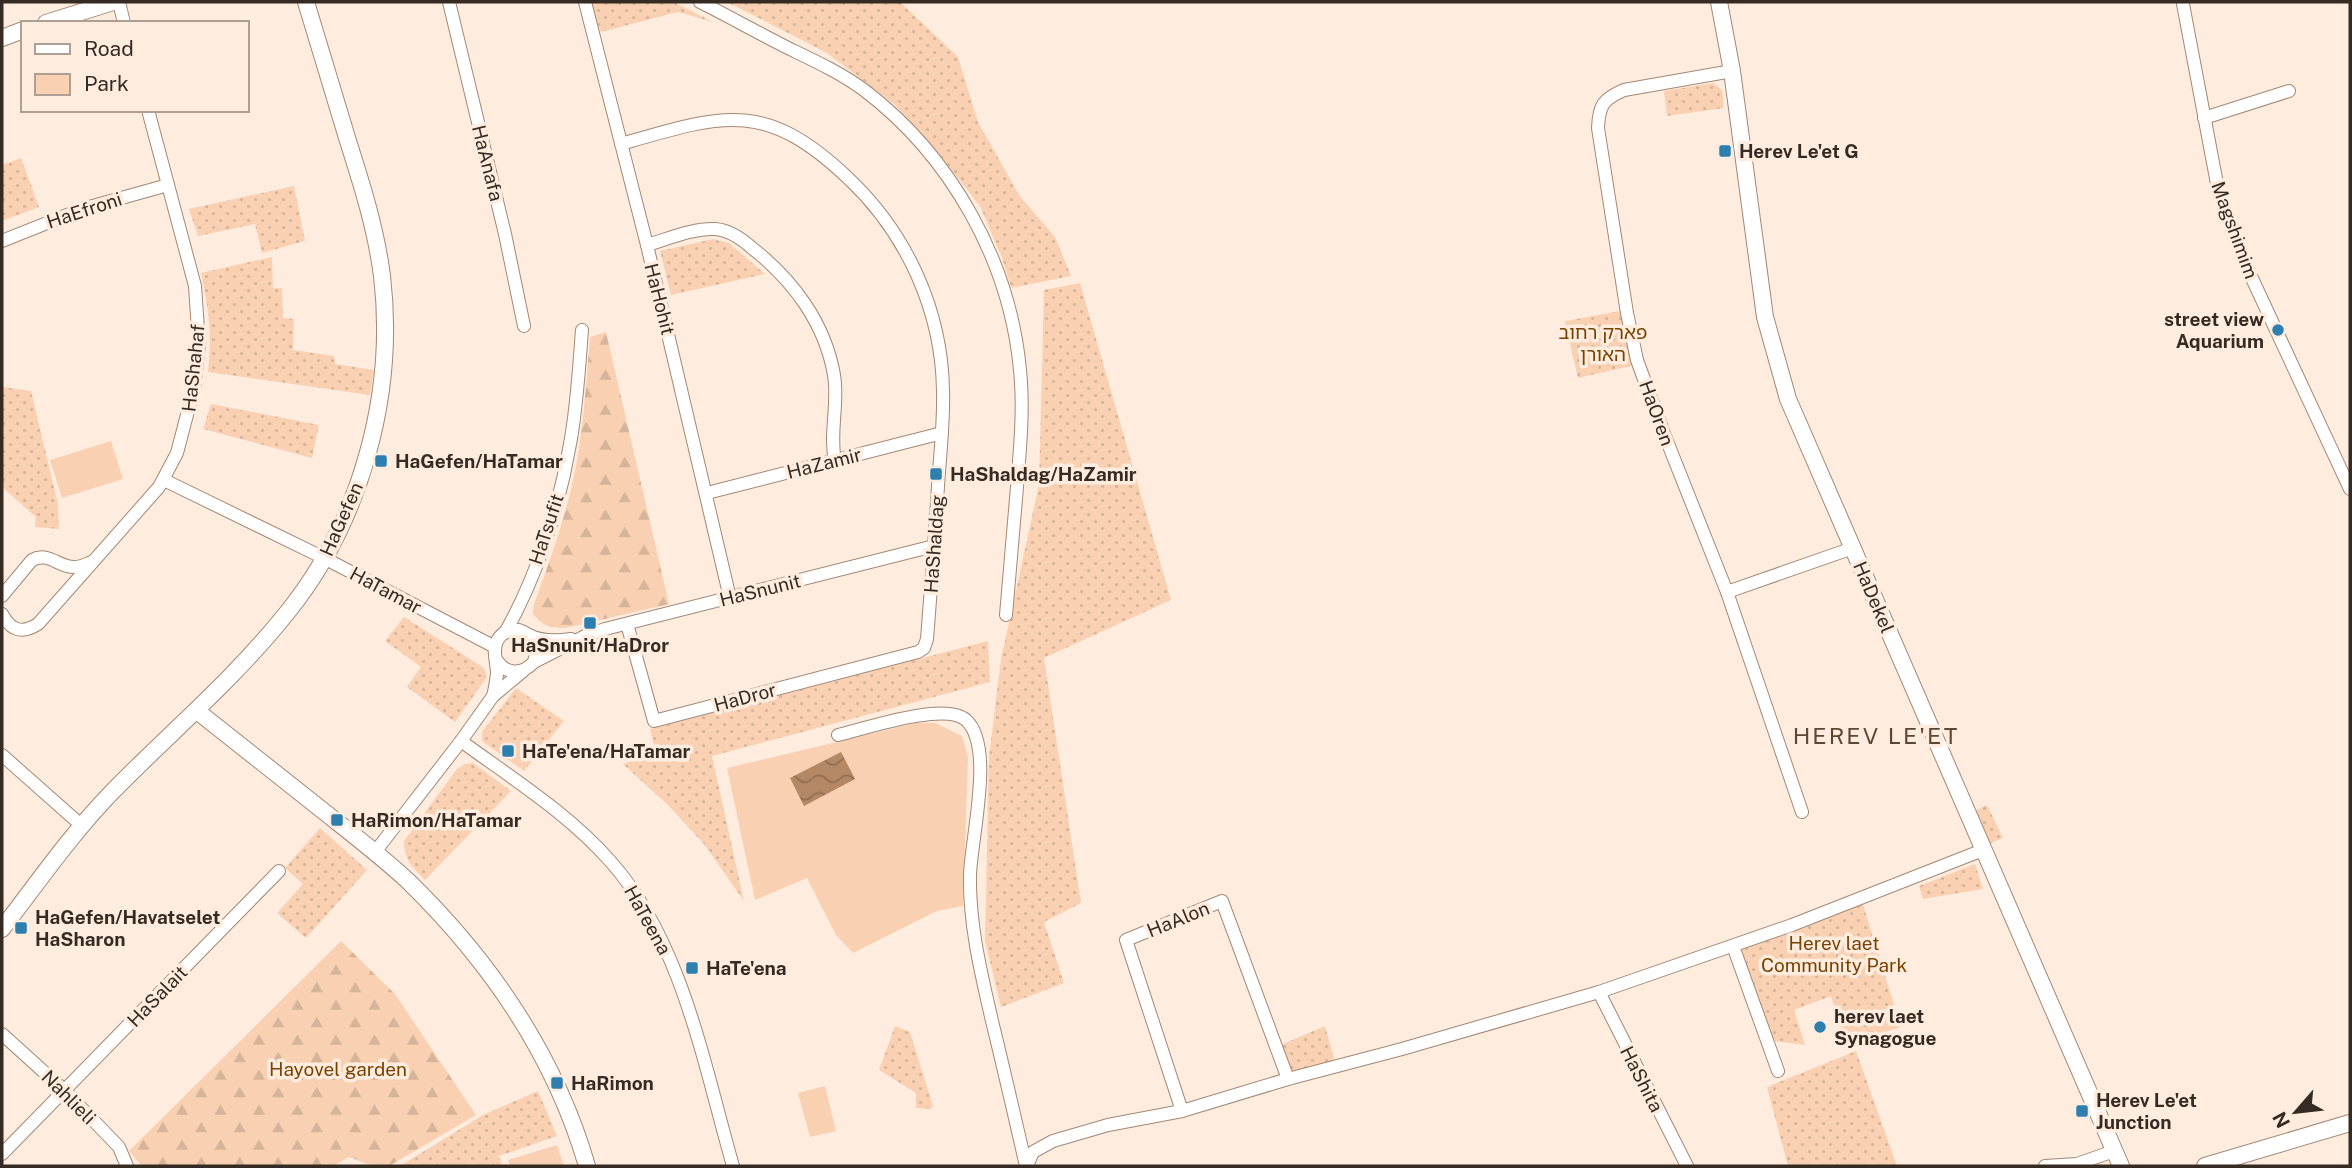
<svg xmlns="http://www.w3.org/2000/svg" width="2352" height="1168" font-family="'Public Sans','Noto Sans Hebrew',sans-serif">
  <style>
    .green { fill: url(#green-dots) }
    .forest { fill: url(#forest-firs) }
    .pitch { fill: #f9d1b2 }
    .water { fill: url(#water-waves) }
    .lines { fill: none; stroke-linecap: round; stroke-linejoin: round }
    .minor-casing { stroke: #a28874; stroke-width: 14 }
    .tertiary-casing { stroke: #a28874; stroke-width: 18 }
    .minor { stroke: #fff; stroke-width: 12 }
    .tertiary { stroke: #fff; stroke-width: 16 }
    .poi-dot { fill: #2d7fb0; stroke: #feecdf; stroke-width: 2.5 }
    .labels { text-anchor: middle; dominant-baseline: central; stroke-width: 7; stroke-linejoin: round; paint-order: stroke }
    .poi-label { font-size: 19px; font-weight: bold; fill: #362b23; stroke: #feecdf; text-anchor: start }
    .street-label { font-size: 19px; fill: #362b23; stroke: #feecdf }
    .park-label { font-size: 19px; fill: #7a4201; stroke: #feecdf }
    .quarter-label { font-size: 23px; letter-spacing: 2px; fill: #5d4633; stroke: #feecdf }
  </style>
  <defs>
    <pattern id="green-dots" width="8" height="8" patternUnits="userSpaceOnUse" patternTransform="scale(1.75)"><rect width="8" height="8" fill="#f9d1b2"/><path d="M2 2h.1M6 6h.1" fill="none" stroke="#d6b499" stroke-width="1.8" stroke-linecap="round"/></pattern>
    <pattern id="forest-firs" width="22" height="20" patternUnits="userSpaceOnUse" patternTransform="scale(1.75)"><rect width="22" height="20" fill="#f9d1b2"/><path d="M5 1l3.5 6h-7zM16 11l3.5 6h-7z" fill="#d6b499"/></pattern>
    <pattern id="water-waves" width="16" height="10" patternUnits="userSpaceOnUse" patternTransform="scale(1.75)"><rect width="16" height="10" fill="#b48865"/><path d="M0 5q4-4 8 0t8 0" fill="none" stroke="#936f53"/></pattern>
  </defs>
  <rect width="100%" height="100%" fill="#feecdf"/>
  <g class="green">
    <path d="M 589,2 L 674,2 L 713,22 L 678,12 L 601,32 Z"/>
    <path d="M 727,2 L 900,2 L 958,57 L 978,122 L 1019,195 L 1055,237 L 1071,276 L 1011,288 L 1002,258 L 980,206 L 936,150 L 894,104 L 827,53 Z"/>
    <path d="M 1714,83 L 1722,90 L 1724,108 L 1667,116 L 1664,91 Z"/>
    <path d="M 21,158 L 39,207 L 2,221 L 2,165 Z"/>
    <path d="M 294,186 L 305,241 L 262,253 L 255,224 L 198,236 L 189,209 Z"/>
    <path d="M 713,239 L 729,243 L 765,274 L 671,295 L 660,251 Z"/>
    <path d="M 272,257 L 273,288 L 282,288 L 283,318 L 294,319 L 293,350 L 334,356 L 335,364 L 374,370 L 370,395 L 208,372 C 212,333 209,311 201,273 Z"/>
    <path d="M 1080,283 L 1171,600 L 1044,658 L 1081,903 L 1044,922 L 1064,983 L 1001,1007 L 985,941 L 989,757 L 1001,659 L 1039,485 L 1044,290 Z"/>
    <path d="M 1626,310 L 1639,364 L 1578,378 L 1565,321 Z"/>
    <path d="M 2,387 L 31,391 L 58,504 L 59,529 L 35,527 L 36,517 L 2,487 Z"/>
    <path d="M 211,404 L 319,425 L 312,458 L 203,429 Z"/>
    <path d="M 404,617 L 484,668 L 487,677 L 455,722 L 407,687 L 421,667 L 385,641 Z"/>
    <path d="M 988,641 L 990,682 L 712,756 L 744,901 L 704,844 L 668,805 L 623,764 L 656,753 L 650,729 Z"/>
    <path d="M 516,688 L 564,721 L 524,771 L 482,741 L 482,732 Z"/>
    <path d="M 473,763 L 511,791 L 425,880 C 412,867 404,860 404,841 L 457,769 L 465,764 Z"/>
    <path d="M 1987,805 L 2003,838 L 1982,847 L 1968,814 Z"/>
    <path d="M 320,828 L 367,870 L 306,938 L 277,913 L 303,884 L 285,868 Z"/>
    <path d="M 1975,864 L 1983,889 L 1923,899 L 1919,886 Z"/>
    <path d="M 1861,898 L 1901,1027 L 1846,1044 L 1831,996 L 1794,1010 L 1805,1045 L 1767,1040 L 1733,946 Z"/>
    <path d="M 895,1026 L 910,1032 L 933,1106 L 930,1109 L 916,1108 L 916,1093 L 879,1070 Z"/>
    <path d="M 1325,1026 L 1336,1066 L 1288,1079 L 1276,1047 Z"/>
    <path d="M 1856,1051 L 1897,1166 L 1788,1166 L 1767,1087 Z"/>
    <path d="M 538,1091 L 557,1136 L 499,1156 L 502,1166 L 400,1166 L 483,1115 Z"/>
  </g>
  <g class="forest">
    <path d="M 606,332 L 669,604 L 566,628 C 550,628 544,627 533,614 L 534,604 C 549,564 563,524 573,481 C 583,434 586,385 590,337 Z"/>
    <path d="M 341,941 L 395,994 L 476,1115 L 389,1166 L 373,1166 L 349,1157 L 333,1166 L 142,1166 L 129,1151 Z"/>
  </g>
  <g class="pitch">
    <path d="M 111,441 L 123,479 L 62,498 L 50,460 Z"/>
    <path d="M 916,723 L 935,723 L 962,736 L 968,757 L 963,906 L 937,911 L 853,953 L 836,935 L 807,878 L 755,900 L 727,768 Z"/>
    <path d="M 825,1086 L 836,1131 L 810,1137 L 798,1093 Z"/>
    <path d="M 557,1145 L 564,1166 L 510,1166 L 508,1160 Z"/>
  </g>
  <path class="water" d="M 841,752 L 855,779 L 804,806 L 790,778 Z"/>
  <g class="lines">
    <g class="minor-casing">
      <g id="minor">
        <path d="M 119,2 L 124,23"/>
        <path d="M 449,2 L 505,234 L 524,326"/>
        <path d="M 585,2 L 647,245 L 730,598"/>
        <path d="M 700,2 C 730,17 760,34 790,49 C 815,61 841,73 864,90 C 951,156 1010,261 1020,370 C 1024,409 1020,449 1017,487 C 1013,530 1010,572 1006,615"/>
        <path d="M 2183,4 L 2218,189 L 2230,225 L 2250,274 L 2350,489"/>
        <path d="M 1732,71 L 1624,90 C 1603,99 1599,105 1598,128 L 1627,313 L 1637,360 L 1663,431 L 1727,592 L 1802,812"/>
        <path d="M 2204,118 L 2289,91"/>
        <path d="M 621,144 C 724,114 765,99 849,179 C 907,234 942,311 943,391 C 944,422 940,454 938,486 C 935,537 931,588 927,639 L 924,648 L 918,652 L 654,721 L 627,624"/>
        <path d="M 2,241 L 82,209 L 168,185"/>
        <path d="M 647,245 C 668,239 693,228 715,229 C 729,230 742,239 752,248 C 793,280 825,323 834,375 C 839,404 829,432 835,461"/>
        <path d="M 164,480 L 324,558 L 495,647"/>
        <path d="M 707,493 L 942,433"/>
        <path d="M 1727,592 L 1853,548"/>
        <path d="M 2,596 L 32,560 C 49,551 59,568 75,567 C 81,567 86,564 92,562"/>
        <path d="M 2,614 C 11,631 22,634 38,624 L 159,487 L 177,453 L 194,388 L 199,345 L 195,286 L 148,110"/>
        <path d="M 505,633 C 537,576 559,508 570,444 C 577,407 579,368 582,330"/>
        <path d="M 529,635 C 542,642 557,641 571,639"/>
        <path d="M 534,662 L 585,636 L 605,629 L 934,546"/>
        <path d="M 493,696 C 495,689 496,681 497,674 C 497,663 492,651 497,641 C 510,617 543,634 534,662 C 522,675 505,675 496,659"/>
        <path d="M 838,735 C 864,729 945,701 966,720 C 995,746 971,838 970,875 C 969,924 981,973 992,1021 C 1004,1070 1015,1118 1026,1166"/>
        <path d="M 461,741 C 513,779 569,814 611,862 C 682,942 704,1065 733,1166"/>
        <path d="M 2,755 L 81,825"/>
        <path d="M 375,852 L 461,741 L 493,696 L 523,671"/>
        <path d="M 1733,946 L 1778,1071"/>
        <path d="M 1599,992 L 1687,1166"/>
        <path d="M 2,1034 L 65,1091 L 119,1147 L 127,1166"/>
        <path d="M 1182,1111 L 1126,940 L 1222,901 L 1288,1079"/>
        <path d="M 2,1154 L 279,871"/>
        <path d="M 1027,1166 L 1033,1152 L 1053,1141 L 1108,1125 L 1182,1111 L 1288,1079 L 1402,1049 L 1599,992 L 1792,925 L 1983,850"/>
        <path d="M 2045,1166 L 2077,1164 L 2114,1151"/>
      </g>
    </g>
    <g class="tertiary-casing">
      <g id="tertiary">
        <path d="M 1719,2 L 1732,71 L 1765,317 L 1788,399 L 2121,1166"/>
        <path d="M 46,23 L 113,2"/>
        <path d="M 2,38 L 23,30"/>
        <path d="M 197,711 C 239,744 280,777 322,810 C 351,833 381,856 408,881 C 490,961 555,1056 587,1166"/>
        <path d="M 2,929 C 38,882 72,833 113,791 C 171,732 234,679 286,614 C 361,522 396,394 382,276 C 376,229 362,185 348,141 C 334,94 320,48 306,2"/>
        <path d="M 2205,1166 L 2350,1123"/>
      </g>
    </g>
    <use href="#minor" class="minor"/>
    <use href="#tertiary" class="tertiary"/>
  </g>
  <g class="poi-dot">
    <rect x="1718" y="144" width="14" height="14" rx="3.5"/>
    <circle cx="2278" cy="330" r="7"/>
    <rect x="374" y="454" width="14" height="14" rx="3.5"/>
    <rect x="929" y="467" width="14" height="14" rx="3.5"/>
    <rect x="583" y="616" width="14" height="14" rx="3.5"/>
    <rect x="501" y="744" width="14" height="14" rx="3.5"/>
    <rect x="330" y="813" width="14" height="14" rx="3.5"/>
    <rect x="14" y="921" width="14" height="14" rx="3.5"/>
    <rect x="685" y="961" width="14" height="14" rx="3.5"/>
    <circle cx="1820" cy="1027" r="7"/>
    <rect x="550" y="1076" width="14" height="14" rx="3.5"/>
    <rect x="2075" y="1104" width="14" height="14" rx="3.5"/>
  </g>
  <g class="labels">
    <g class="poi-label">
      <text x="1739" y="151">Herev Le'et G</text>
      <text x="2264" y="319" text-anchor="end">street view<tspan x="2264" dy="22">Aquarium</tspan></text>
      <text x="395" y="461">HaGefen/HaTamar</text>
      <text x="950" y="474">HaShaldag/HaZamir</text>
      <text x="590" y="645" text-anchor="middle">HaSnunit/HaDror</text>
      <text x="522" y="751">HaTe'ena/HaTamar</text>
      <text x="351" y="820">HaRimon/HaTamar</text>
      <text x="35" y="917">HaGefen/Havatselet<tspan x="35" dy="22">HaSharon</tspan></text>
      <text x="706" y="968">HaTe'ena</text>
      <text x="1834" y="1016">herev laet<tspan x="1834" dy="22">Synagogue</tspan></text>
      <text x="571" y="1083">HaRimon</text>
      <text x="2096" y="1100">Herev Le'et<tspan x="2096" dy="22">Junction</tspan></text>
    </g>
    <g class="street-label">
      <text transform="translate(488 163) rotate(76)">HaAnafa</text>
      <text transform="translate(84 210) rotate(-18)">HaEfroni</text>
      <text transform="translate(2235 230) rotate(70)">Magshimim</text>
      <text transform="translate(660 299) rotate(76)">HaHohit</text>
      <text transform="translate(193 368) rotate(-84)">HaShahaf</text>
      <text transform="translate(1657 413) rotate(70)">HaOren</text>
      <text transform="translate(824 463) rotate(-14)">HaZamir</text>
      <text transform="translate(341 519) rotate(-66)">HaGefen</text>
      <text transform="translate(546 529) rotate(-72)">HaTsufit</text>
      <text transform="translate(934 544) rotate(-86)">HaShaldag</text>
      <text transform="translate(386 590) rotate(28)">HaTamar</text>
      <text transform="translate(760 590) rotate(-14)">HaSnunit</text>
      <text transform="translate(1874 597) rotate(67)">HaDekel</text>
      <text transform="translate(745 697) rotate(-15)">HaDror</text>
      <text transform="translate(1178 919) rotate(-22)">HaAlon</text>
      <text transform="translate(648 920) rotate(61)">HaTeena</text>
      <text transform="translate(157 996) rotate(-46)">HaSalait</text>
      <text transform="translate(1642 1079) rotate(63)">HaShita</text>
      <text transform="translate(69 1097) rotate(45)">Nahlieli</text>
    </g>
    <g class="park-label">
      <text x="1603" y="332">פארק רחוב<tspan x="1603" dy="22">האורן</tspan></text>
      <text x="1834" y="943">Herev laet<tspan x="1834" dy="22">Community Park</tspan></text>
      <text x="338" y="1069">Hayovel garden</text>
    </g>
    <g class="quarter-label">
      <text x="1876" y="735">HEREV LE'ET</text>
    </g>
  </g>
  <rect width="2352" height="1168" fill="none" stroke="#362b23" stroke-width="7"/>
  <rect x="21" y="21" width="228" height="91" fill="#feecdf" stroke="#ae9f94" stroke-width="2"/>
  <rect x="35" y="44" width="35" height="10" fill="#ffffff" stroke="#ae9f94" stroke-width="2"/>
  <text x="84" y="56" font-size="21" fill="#362b23">Road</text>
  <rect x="35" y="74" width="35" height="21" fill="#f9d1b2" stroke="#ae9f94" stroke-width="2"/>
  <text x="84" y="91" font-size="21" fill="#362b23">Park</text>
  <g transform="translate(2296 1112) rotate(242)" stroke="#feecdf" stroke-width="5" paint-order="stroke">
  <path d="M0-5L12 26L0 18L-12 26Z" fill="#362b23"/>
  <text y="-10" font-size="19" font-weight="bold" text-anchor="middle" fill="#362b23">N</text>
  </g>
</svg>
